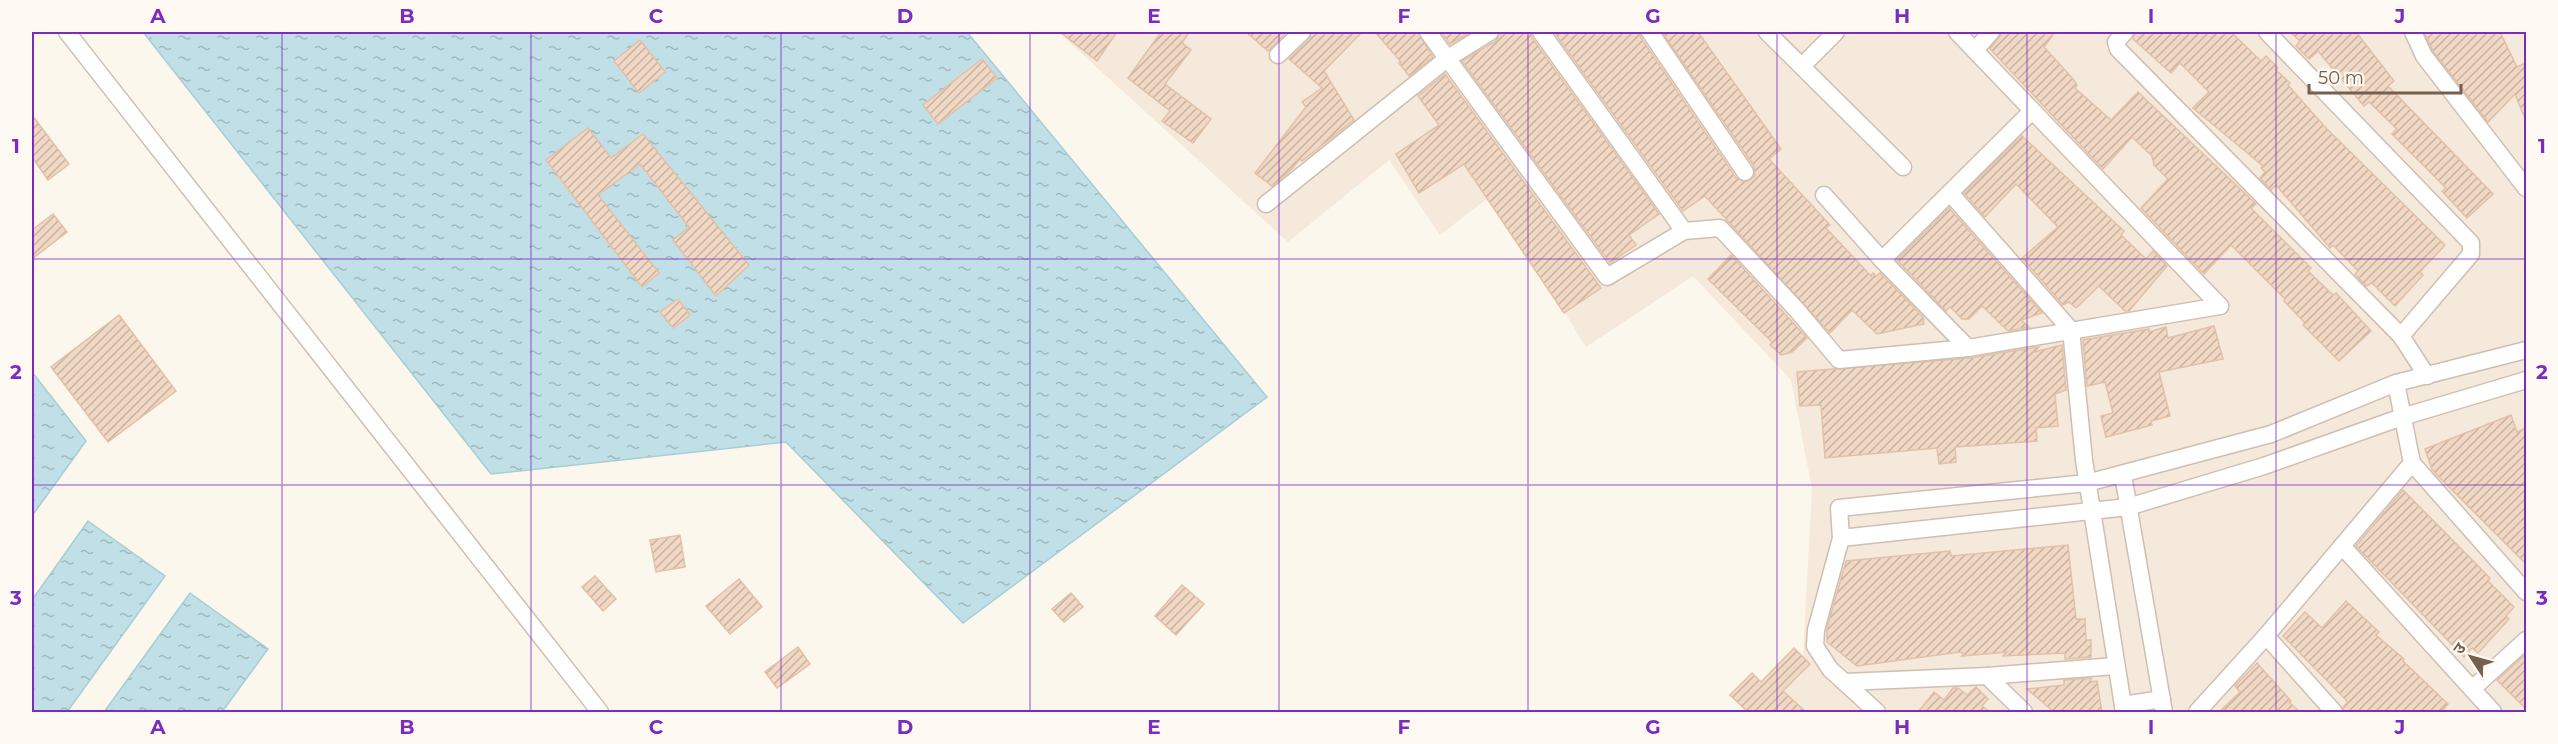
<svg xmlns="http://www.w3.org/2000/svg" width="2558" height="744" font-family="Montserrat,'Noto Sans Devanagari',sans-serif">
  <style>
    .residential { fill: #f4e9db }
    .water { fill: url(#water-ripples); stroke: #a7cdd7; stroke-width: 1.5 }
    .building { fill: url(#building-hatch); stroke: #e3c0a6; stroke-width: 1.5 }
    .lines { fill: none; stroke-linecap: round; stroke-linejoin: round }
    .minor-casing { stroke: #cebfb1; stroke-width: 19 }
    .minor { stroke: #fff; stroke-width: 16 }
    .grid { fill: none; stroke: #7b2cbf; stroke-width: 1.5; stroke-opacity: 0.55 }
    .neatline { fill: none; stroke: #7b2cbf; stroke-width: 2 }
    .grid-label { font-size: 20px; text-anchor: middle; font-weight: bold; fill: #7b2cbf }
  </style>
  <defs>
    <pattern id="water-ripples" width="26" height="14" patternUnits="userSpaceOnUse" patternTransform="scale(1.5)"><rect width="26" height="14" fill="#c0dfe6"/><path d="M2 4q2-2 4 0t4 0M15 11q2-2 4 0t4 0" fill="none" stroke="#a1b8bd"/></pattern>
    <pattern id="building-hatch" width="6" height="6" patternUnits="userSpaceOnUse" patternTransform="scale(1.5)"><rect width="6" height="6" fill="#f0d8c5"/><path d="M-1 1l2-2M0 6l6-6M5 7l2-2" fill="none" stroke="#c7b2a2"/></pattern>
  </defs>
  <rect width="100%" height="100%" fill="#fcf7ec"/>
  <g class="residential">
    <path d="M 1058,32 L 2411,32 L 2433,79 L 2526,199 L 2526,712 L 1761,712 L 1765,704 L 1802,675 L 1812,489 L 1791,380 L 1693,276 L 1586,347 L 1492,195 L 1440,235 L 1389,160 L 1288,242 Z"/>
    <path d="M 2421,32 L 2526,32 L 2526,182 L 2437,66 Z"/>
  </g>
  <g class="water">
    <path d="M 143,32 L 967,32 L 1267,397 L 963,623 L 786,442 L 491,474 Z"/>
    <path d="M 32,372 L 86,441 L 32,516 Z"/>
    <path d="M 88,521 L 165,576 L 67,712 L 32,712 L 32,600 Z"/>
    <path d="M 190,593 L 268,649 L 222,712 L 104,712 Z"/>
  </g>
  <g class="building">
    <path d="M 1060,32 L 1117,32 L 1097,61 Z"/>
    <path d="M 1161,32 L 1189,32 L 1182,43 L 1191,50 L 1165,84 L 1211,119 L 1193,143 L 1162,121 L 1170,111 L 1128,78 Z"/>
    <path d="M 1246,32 L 1287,32 L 1268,51 Z"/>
    <path d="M 1312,32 L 1362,32 L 1324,71 L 1354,120 L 1302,161 L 1300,159 L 1290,171 L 1272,186 L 1255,173 L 1306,107 L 1302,102 L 1322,88 L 1289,59 L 1309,40 Z"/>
    <path d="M 1375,32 L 1418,32 L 1433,57 L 1409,76 L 1399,63 L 1401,62 Z"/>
    <path d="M 1441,32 L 1471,32 L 1450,44 Z"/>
    <path d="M 1500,32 L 1531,32 L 1532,38 L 1659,214 L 1629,235 L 1636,245 L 1610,263 L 1462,61 L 1496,41 Z"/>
    <path d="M 1554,32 L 1640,32 L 1641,38 L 1736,178 L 1746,182 L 1755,176 L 1754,166 L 1662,32 L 1698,32 L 1781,149 L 1769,159 L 1830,225 L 1826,228 L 1871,276 L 1873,273 L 1876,276 L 1880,273 L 1923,317 L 1924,324 L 1877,334 L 1852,310 L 1830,333 L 1705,196 L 1683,211 Z"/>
    <path d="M 2003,32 L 2055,32 L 2044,47 L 2073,79 L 2077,85 L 2075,88 L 2111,120 L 2138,92 L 2256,204 L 2251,208 L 2311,268 L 2308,271 L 2333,295 L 2336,293 L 2371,331 L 2339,361 L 2303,325 L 2305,323 L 2284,301 L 2285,299 L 2231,245 L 2204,274 L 2141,208 L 2168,179 L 2154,165 L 2152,156 L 2132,137 L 2103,169 L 1990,49 Z"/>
    <path d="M 2135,32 L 2231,32 L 2261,61 L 2266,56 L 2278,68 L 2276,70 L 2290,83 L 2288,85 L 2325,127 L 2445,245 L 2420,272 L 2423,275 L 2395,306 L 2372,283 L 2366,286 L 2355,274 L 2358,271 L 2333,245 L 2330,248 L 2276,185 L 2271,190 L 2260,178 L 2265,172 L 2261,168 L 2263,166 L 2193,108 L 2209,92 L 2180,63 L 2171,73 L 2133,39 Z"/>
    <path d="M 2290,32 L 2356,32 L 2394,81 L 2388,86 L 2493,194 L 2467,218 L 2442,191 L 2446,188 L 2392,134 L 2397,129 L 2369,102 L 2364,106 L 2318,51 L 2309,59 L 2296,46 L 2300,41 Z"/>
    <path d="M 2424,32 L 2500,32 L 2517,67 L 2526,63 L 2526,121 L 2515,94 L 2488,122 L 2433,51 Z"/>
    <path d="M 640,40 L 665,72 L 639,93 L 614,61 Z"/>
    <path d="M 982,59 L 997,78 L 938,124 L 923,105 Z"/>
    <path d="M 1445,74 L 1601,288 L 1564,313 L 1464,164 L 1419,193 L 1396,154 L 1439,125 L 1418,96 Z"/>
    <path d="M 32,115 L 69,164 L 48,180 L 32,157 Z"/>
    <path d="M 588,128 L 611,158 L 643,134 L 749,265 L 716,296 L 673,240 L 689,227 L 640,164 L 598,195 L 659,273 L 642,287 L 546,160 Z"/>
    <path d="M 2022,136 L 2124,231 L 2121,235 L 2146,259 L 2153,251 L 2167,266 L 2129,311 L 2125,311 L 2099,286 L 2076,308 L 2069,302 L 2063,305 L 2022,258 L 2058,227 L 2016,184 L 1985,217 L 1964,193 Z"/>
    <path d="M 1949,208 L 2042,313 L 2021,320 L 2029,327 L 2008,331 L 1982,306 L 1969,319 L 1962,319 L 1950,307 L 1946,311 L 1897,260 Z"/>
    <path d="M 53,214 L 67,232 L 32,259 L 32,230 Z"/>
    <path d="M 1731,255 L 1807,338 L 1792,352 L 1781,355 L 1770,345 L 1772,342 L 1708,279 Z"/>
    <path d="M 678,299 L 690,315 L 673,328 L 660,312 Z"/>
    <path d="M 119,315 L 176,391 L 108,442 L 51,367 Z"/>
    <path d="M 2214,326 L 2223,359 L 2159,372 L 2170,416 L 2151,421 L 2152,425 L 2106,437 L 2101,416 L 2113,413 L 2105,382 L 2087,386 L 2083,340 L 2149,329 L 2149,332 L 2166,327 L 2168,338 Z"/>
    <path d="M 2062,345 L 2066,390 L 2055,394 L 2058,426 L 2036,428 L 2037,441 L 1955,447 L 1956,462 L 1939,464 L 1937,448 L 1825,458 L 1821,405 L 1800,406 L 1797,372 L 1969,358 L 2039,347 L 2034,352 Z"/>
    <path d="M 2511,415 L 2517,432 L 2526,428 L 2526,564 L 2437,475 L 2432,469 L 2425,449 Z"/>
    <path d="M 2403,490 L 2490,578 L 2488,581 L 2514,607 L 2506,616 L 2509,619 L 2478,653 L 2472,648 L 2464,657 L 2356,546 Z"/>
    <path d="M 680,535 L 685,567 L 656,572 L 650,540 Z"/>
    <path d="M 2068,545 L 2076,619 L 2085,619 L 2086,640 L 2091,640 L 2091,657 L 2065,659 L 2065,653 L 2003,656 L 2007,652 L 1962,656 L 1964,654 L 1960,652 L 1857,666 L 1827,642 L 1827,628 L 1846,561 L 1950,551 L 1951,556 Z"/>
    <path d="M 595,576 L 616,599 L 603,611 L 582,587 Z"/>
    <path d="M 739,579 L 762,607 L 730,634 L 706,606 Z"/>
    <path d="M 1182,585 L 1204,604 L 1176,635 L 1155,616 Z"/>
    <path d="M 1071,593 L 1083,607 L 1064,622 L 1052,609 Z"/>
    <path d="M 2346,601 L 2379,632 L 2376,635 L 2404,659 L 2403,661 L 2448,704 L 2441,712 L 2344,712 L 2343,707 L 2348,702 L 2283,636 L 2305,612 L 2322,628 Z"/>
    <path d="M 798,647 L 810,664 L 777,688 L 765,672 Z"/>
    <path d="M 1794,648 L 1810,664 L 1783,691 L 1806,712 L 1748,712 L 1730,695 L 1752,673 L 1761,682 Z"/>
    <path d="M 2526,654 L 2526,709 L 2497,680 Z"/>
    <path d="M 2257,663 L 2291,701 L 2289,702 L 2300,712 L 2219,712 L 2240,692 L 2235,686 Z"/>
    <path d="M 2091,678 L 2091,682 L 2097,681 L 2102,712 L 2054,712 L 2027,689 L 2064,685 L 2064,680 Z"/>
    <path d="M 1976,687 L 1988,699 L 1982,706 L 1990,712 L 1918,712 L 1934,692 L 1944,700 L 1953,688 L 1958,688 L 1967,695 Z"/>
  </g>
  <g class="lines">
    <g class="minor-casing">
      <g id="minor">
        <path d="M 67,32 L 600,712"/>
        <path d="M 1428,32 L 1607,277 L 1684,231 L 1720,228 L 1796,309 L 1839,360 L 1968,348 L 2220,306"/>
        <path d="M 1541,32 L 1684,231"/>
        <path d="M 1650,32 L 1745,172"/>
        <path d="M 1767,32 L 1903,167"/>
        <path d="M 1957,32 L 2220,306"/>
        <path d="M 2125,32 L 2116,42 L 2118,49 L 2401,336 L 2427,376"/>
        <path d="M 2267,32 L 2471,243 L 2471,254 L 2401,336"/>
        <path d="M 2413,32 L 2424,56 L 2526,188"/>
        <path d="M 1976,49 L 1991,32"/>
        <path d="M 1278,55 L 1302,32"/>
        <path d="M 1802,66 L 1836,32"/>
        <path d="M 1950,193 L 2071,330 L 2084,460 L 2124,712"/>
        <path d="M 1824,195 L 1882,260 L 1968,348"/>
        <path d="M 1266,204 L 1448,58 L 1490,32"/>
        <path d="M 1882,260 L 2032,111"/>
        <path d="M 2412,463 L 2526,592"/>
        <path d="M 2123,475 L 2164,712"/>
        <path d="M 1841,538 L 2128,507 L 2264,466 L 2402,417 L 2526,380"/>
        <path d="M 2342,546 L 2493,712"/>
        <path d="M 2266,636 L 2334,712"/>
        <path d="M 1987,676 L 2024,712"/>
        <path d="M 1845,682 L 1987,676 L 2115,666"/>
        <path d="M 2472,689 L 2526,640"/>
        <path d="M 2123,705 L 2162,699"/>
        <path d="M 1877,712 L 1830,669 L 1815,646 L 1816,630 L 1841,538 L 1839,508 L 2087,483 L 2271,434 L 2396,383 L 2526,350"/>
        <path d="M 2197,712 L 2266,636 L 2412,463 L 2396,383"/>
      </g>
    </g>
    <use href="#minor" class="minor"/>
  </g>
  <path class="grid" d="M 282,32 L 282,712M 531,32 L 531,712M 781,32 L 781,712M 1030,32 L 1030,712M 1279,32 L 1279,712M 1528,32 L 1528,712M 1777,32 L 1777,712M 2027,32 L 2027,712M 2276,32 L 2276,712M 32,259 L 2526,259M 32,485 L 2526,485"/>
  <rect width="2558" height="744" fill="none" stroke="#fefaf3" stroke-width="66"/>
  <g transform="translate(2471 657) rotate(306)" stroke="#fefaf3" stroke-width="4.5" paint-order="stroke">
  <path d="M0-4.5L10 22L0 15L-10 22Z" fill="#775f4f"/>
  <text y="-9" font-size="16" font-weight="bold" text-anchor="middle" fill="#775f4f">उ</text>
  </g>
  <path d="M2309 84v9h152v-9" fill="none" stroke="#775f4f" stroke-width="3"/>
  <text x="2318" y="84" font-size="18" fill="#775f4f" stroke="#fefaf3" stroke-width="4.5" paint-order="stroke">50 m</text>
  <rect x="33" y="33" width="2492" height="678" class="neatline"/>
  <g class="grid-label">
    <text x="158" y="23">A</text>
    <text x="407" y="23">B</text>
    <text x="656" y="23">C</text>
    <text x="905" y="23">D</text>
    <text x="1154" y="23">E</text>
    <text x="1404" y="23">F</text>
    <text x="1653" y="23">G</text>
    <text x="1902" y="23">H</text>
    <text x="2151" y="23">I</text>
    <text x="2400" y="23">J</text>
    <text x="16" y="153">1</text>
    <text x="2542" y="153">1</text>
    <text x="16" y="379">2</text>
    <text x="2542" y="379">2</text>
    <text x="16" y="605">3</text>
    <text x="2542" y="605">3</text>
    <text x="158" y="734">A</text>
    <text x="407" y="734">B</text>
    <text x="656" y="734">C</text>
    <text x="905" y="734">D</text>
    <text x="1154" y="734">E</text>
    <text x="1404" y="734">F</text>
    <text x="1653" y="734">G</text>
    <text x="1902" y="734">H</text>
    <text x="2151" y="734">I</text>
    <text x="2400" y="734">J</text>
  </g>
</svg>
